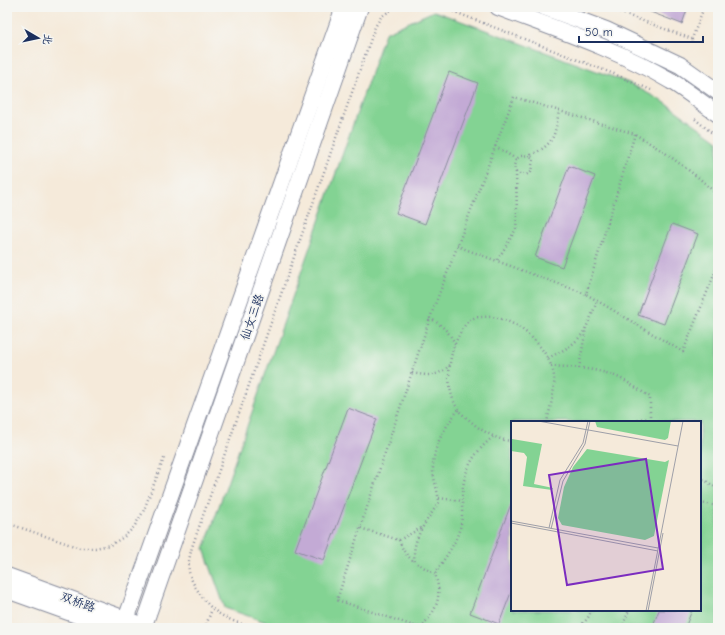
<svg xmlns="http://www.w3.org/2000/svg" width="725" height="635" font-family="'Comic Neue','LXGW WenKai TC',sans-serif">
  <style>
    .green { fill: #83d393; stroke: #4f8178; fill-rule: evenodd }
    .building { fill: #c3aad5 }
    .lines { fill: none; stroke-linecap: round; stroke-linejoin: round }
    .minor-casing { stroke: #888c9c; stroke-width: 18 }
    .path { stroke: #888c9c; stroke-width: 2.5; stroke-dasharray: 1 3; stroke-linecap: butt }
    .minor { stroke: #fff; stroke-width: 16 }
    .labels { text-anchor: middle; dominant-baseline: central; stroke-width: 3.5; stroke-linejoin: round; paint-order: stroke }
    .street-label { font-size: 12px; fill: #1b2f5e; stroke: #f6f6f2 }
    .inset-road { fill: none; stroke: #9e9fa8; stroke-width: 1 }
    .view { fill: #7b2cbf; fill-opacity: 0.15; stroke: #7b2cbf; stroke-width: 2 }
    .inset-edge { fill: none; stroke: #1b2f5e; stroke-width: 2 }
  </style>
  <rect width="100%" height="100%" fill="#f6f6f2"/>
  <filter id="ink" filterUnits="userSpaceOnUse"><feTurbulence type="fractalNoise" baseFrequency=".025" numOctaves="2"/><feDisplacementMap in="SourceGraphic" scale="8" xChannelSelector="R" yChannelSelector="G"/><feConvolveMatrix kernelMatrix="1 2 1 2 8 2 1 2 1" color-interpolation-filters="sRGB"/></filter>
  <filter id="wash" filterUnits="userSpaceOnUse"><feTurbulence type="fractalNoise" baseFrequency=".012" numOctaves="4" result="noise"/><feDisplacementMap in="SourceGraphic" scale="16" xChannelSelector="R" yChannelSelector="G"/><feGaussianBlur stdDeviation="0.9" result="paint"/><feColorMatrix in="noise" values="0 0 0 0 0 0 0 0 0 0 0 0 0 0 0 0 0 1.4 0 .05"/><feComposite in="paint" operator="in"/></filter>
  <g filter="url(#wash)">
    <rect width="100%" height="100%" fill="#f5eada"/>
    <path class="green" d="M 434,11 L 629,83 L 664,102 L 718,141 L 718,628 L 283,628 L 225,608 L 204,549 L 385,33 ZM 512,422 L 700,422 L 700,610 L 512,610 Z"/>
    <g id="blocks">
      <g class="building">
        <path d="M 641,7 L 688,7 L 682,24 L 640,8 Z"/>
        <path d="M 449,72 L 478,83 L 425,224 L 396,213 Z"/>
        <path d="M 569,166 L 595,176 L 562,267 L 535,257 Z"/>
        <path d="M 672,224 L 698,234 L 664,324 L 638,315 Z"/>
        <path d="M 348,408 L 377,419 L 324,560 L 295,550 Z"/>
        <path d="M 511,504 L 512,504 L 512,590 L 499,624 L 470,613 Z"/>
        <path d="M 659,610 L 692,610 L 685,628 L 652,628 Z"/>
      </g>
    </g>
  </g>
  <g filter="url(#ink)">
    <use href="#blocks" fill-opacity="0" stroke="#888c9c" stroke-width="1"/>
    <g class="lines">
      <g class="minor-casing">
        <g id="minor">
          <path d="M 498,7 C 556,29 617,49 671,81 C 687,91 702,103 718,114"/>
          <path d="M 544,7 L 606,30 L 680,65 L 718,92"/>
          <path d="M 7,576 L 136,623"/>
          <path d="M 7,590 L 113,628"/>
          <path d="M 123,628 L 344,7"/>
          <path d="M 143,628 L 360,7"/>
        </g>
      </g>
      <g class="path">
        <path d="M 442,7 L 614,74 L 651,90"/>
        <path d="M 605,7 L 692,39 L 704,7"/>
        <path d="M 695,119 L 718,138"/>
        <path d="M 635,134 L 586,294 L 683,352 L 718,265"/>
        <path d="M 495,146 L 516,159"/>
        <path d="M 530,155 L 521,156 L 516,159 L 514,166 L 516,172 L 520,174 L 526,175 L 531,172 L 533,159 L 530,155 C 555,145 555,134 559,111"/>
        <path d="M 516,172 L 517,216 L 516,229 L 497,261 L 586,294"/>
        <path d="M 457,246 L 497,261"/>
        <path d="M 455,344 C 449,331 441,325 430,318 L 514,97 L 635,134 L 664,152 L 699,178 L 718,195"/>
        <path d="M 548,358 C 558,353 569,348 577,340 C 587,330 592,314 597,301"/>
        <path d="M 551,366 C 569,367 589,368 606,373 C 622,377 636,388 650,397 L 650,420"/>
        <path d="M 579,368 L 586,328"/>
        <path d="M 412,373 C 429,376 437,377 450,365"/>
        <path d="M 634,422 L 643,418 L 658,422"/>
        <path d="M 512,441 C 498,440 488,434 476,426 C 471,421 465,417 460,412 C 445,393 447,360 457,339 C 461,332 465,321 474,318 C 476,317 480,317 483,317 C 512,314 545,343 553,371 C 557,386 550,407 547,422"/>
        <path d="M 700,477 L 718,489"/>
        <path d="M 439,498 L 462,501"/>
        <path d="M 700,503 L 718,506"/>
        <path d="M 7,523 L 80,548 L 95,548 L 110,545 L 124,537 L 134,527 L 143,512 L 165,456"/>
        <path d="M 360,528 L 337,600 L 420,628"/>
        <path d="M 421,528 L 399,540 L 360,528 L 430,318"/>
        <path d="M 399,540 C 402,549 406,556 414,561"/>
        <path d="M 435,574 L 415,562 C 410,539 428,520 439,502 C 438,492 434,481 433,471 C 432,447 445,427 459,409"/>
        <path d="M 7,626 L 13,628"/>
        <path d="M 205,628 L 212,609"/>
        <path d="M 253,628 C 227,619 213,615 198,591 C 194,585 190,578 189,571 C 188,563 190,555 192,547 L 375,27 L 381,17 L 395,7"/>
        <path d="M 421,628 C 423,624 428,620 431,615 C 440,602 440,589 435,574 C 443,560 454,547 459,531 C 463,521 462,508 462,498 C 463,471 473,453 493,437"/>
        <path d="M 576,628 C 583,624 589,619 591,610"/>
        <path d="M 622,628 L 629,610"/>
      </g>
      <use href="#minor" class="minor"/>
    </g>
  </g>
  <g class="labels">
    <g class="street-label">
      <text transform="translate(252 317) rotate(-71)">仙女三路</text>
      <text transform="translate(78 602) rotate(20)">双桥路</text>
    </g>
  </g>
  <g transform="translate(511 421)">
    <rect width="190" height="190" fill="#f5eada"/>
    <path d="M 84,0 L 160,0 L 157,17 L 154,19 L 86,6 ZM 1,18 L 31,23 L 23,63 L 42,67 L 41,69 L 12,65 L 16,36 L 13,32 L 0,30 ZM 76,28 L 154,41 L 158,39 L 143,115 L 134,119 L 51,104 L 47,97 L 53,66 L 62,46 Z" fill="#83d393"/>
    <path class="inset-road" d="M 27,0 L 167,25M 0,100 L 147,127M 0,102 L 147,130M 38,107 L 49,59 L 72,22 L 77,0M 40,108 L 52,60 L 74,23 L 79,0M 135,190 L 172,0M 137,190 L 152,112"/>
    <path class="view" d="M 135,38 L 152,148 L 56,164 L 38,54 Z"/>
    <rect width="190" height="190" class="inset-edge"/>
  </g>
  <rect width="725" height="635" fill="none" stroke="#f6f6f2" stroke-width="24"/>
  <g transform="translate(38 38) rotate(99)" stroke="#f6f6f2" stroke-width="3" paint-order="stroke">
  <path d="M0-3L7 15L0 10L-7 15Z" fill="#1b2f5e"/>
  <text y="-6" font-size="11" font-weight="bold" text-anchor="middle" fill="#1b2f5e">北</text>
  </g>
  <path d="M579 36v6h124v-6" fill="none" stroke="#1b2f5e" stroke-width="2"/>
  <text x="585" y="36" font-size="12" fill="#1b2f5e" stroke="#f6f6f2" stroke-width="3" paint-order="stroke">50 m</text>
</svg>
